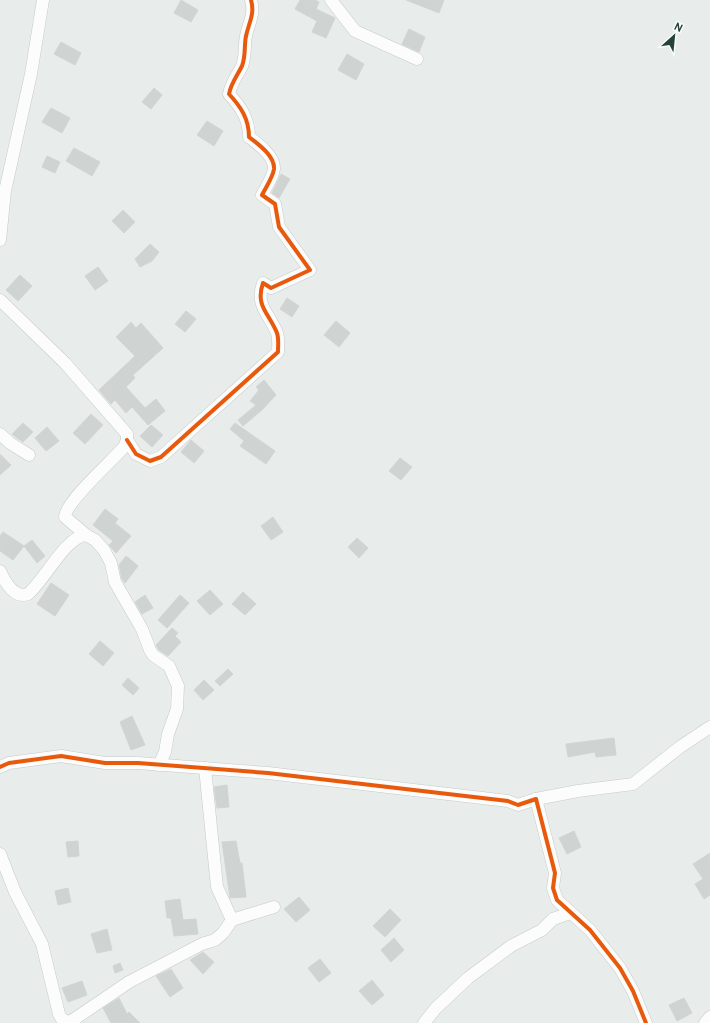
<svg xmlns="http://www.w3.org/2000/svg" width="710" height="1023" font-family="Overpass,sans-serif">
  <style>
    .building { fill: #cfd4d2; stroke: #d1d6d4 }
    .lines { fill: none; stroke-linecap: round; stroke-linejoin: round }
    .minor-casing { stroke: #c5cac8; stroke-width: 13 }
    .minor { stroke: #fcfcfc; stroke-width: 12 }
    .cycleway-casing { stroke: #f7fbf9; stroke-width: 6 }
    .cycleway { stroke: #e8590c; stroke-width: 4 }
  </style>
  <rect width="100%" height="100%" fill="#e8edeb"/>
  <g class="building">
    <path d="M 181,0 L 198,10 L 191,22 L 174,13 Z"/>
    <path d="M 300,0 L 315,0 L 319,2 L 316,9 L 335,18 L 326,38 L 312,32 L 317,21 L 295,9 Z"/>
    <path d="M 406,0 L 444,0 L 439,13 Z"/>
    <path d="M 409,29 L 425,37 L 419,52 L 402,44 Z"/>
    <path d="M 61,42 L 81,53 L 75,65 L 54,54 Z"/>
    <path d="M 347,54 L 364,64 L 356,80 L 338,70 Z"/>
    <path d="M 154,88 L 162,95 L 151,109 L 142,102 Z"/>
    <path d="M 51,108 L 70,118 L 62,133 L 42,122 Z"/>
    <path d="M 207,121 L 223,131 L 214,146 L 197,135 Z"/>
    <path d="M 74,148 L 100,162 L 92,176 L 66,161 Z"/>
    <path d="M 47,156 L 60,162 L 55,173 L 42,167 Z"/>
    <path d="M 281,174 L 290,179 L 279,198 L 272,193 Z"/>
    <path d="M 123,210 L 135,222 L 124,233 L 112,221 Z"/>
    <path d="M 150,244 L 159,252 L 152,261 L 140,267 L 135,259 Z"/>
    <path d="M 98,267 L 108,281 L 95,290 L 85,276 Z"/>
    <path d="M 20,275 L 32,286 L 18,301 L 6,290 Z"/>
    <path d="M 287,298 L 299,306 L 292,317 L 280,309 Z"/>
    <path d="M 186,311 L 196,319 L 185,332 L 175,324 Z"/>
    <path d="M 336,321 L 350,333 L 339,347 L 324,335 Z"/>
    <path d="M 131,322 L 136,328 L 141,323 L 163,348 L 133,375 L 135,378 L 126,387 L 145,408 L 156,399 L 165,411 L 148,425 L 132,407 L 126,413 L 115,400 L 111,404 L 99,390 L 135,356 L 116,337 Z"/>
    <path d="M 264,380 L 276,395 L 262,410 L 243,426 L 238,420 L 256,405 L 250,401 L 259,390 L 256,387 Z"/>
    <path d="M 91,414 L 103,425 L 85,444 L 73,433 Z"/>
    <path d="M 23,423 L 33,432 L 23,442 L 12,434 Z"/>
    <path d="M 235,423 L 275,451 L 266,464 L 240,446 L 244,441 L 230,429 Z"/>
    <path d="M 151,425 L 163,435 L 152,447 L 140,436 Z"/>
    <path d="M 47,427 L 59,441 L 46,451 L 35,438 Z"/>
    <path d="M 191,440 L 204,451 L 194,463 L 181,452 Z"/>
    <path d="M 0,454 L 11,465 L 0,475 Z"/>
    <path d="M 400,458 L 412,467 L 401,480 L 389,471 Z"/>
    <path d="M 105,509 L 118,519 L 115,523 L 131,536 L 116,553 L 109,545 L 113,541 L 93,525 Z"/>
    <path d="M 273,517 L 283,532 L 271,540 L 261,526 Z"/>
    <path d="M 3,532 L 24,546 L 13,560 L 0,551 L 0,536 Z"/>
    <path d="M 357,538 L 368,548 L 359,558 L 348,547 Z"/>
    <path d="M 32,540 L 45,556 L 37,563 L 24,546 Z"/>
    <path d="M 126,556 L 138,566 L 125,583 L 122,579 L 119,565 Z"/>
    <path d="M 51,583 L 69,595 L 55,616 L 37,604 Z"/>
    <path d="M 210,590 L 223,604 L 210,615 L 197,601 Z"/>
    <path d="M 243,592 L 256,604 L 245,615 L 232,604 Z"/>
    <path d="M 145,595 L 153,608 L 142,614 L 135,602 Z"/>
    <path d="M 180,595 L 189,603 L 167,628 L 158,620 Z"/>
    <path d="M 172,628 L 178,633 L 175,636 L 181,642 L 168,656 L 159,650 L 156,645 Z"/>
    <path d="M 100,641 L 114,653 L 103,666 L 89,654 Z"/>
    <path d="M 228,669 L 233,674 L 220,686 L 215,681 Z"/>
    <path d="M 128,678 L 139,688 L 133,695 L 122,685 Z"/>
    <path d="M 204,680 L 214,690 L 203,700 L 194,690 Z"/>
    <path d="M 132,716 L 145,745 L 131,750 L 120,722 Z"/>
    <path d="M 614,738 L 616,755 L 596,757 L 595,752 L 568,757 L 566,744 Z"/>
    <path d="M 227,785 L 229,807 L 217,808 L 214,787 Z"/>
    <path d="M 574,831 L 581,847 L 567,854 L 559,838 Z"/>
    <path d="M 78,841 L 79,856 L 68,857 L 66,842 Z"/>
    <path d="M 236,841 L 240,863 L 242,863 L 246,897 L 230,898 L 222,842 Z"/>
    <path d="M 710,853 L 710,895 L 704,899 L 695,884 L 703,879 L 693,864 Z"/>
    <path d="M 68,888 L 71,902 L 58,905 L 55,891 Z"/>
    <path d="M 299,897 L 310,910 L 296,922 L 284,909 Z"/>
    <path d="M 180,899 L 183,920 L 196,919 L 198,934 L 174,936 L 171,918 L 167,918 L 165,901 Z"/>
    <path d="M 390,909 L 401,920 L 385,937 L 373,926 Z"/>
    <path d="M 107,929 L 112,950 L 97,953 L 91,934 Z"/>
    <path d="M 394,938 L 404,950 L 391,962 L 381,950 Z"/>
    <path d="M 203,952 L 214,962 L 203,974 L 190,960 Z"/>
    <path d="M 320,959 L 331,973 L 319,982 L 308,968 Z"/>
    <path d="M 120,963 L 123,970 L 115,973 L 113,966 Z"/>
    <path d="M 171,969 L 183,988 L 170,997 L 156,976 Z"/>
    <path d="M 372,980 L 384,995 L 372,1005 L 359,991 Z"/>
    <path d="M 82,981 L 87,995 L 68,1002 L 62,988 Z"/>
    <path d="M 119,998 L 127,1014 L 129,1012 L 140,1023 L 111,1023 L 103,1008 Z"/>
    <path d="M 684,998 L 692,1013 L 677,1021 L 669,1005 Z"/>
  </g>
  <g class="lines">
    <g class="minor-casing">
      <g id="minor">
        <path d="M 331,0 L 355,31 L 417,59"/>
        <path d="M 0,240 L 5,191 L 31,74 L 43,0"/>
        <path d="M 0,300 L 65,363 L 127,434 L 127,440 L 124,447 C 113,460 65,502 65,517 L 86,535 L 95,540 L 104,550 L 111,563 L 115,582 L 142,629 L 150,650 L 153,655 L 169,666 L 178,686 L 177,709 L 168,734 L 165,752 L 159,765"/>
        <path d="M 0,434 L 10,443 L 29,455"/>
        <path d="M 127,440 L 136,454 L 150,461 L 161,457 L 278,352 C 278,346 279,339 277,333 C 269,313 255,306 263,283 L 271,288 L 310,270 L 279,227 L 275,204 L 262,195 C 266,187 273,177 274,169 C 275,156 258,144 249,137 C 249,119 241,107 229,94 C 231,83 237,76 242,66 C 246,56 244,45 246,36 C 249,22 255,14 251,0"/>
        <path d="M 0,571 C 5,582 14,599 28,594 C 45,580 65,537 86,535"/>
        <path d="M 0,767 L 9,763 L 61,756 L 105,763 L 138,763 L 268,773 L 508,801 L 518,805 L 536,799 L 555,873 L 553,888 L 557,900 L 590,930 L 620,968 L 633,991 L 646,1023"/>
        <path d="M 205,768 L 217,887 L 232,920"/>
        <path d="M 536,799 L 578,791 L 633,784 L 680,747 L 710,727"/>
        <path d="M 0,854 L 15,892 L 42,944 L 59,1014 L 64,1023"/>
        <path d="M 63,1020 L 70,1022 L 129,982 L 202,944 L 215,940 L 223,933 L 232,920 L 274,907"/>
        <path d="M 424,1023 L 436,1008 L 468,978 L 511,946 L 542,930 L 553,919 L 570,913"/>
        <path d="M 705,1023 L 710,1017"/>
      </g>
    </g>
    <use href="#minor" class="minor"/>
    <g class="cycleway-casing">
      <g id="cycleway">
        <path d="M 127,440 L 136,454 L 150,461 L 161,457 L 278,352 C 278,346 279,339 277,333 C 269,313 255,306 263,283 L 271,288 L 310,270 L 279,227 L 275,204 L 262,195 C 266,187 273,177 274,169 C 275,156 258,144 249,137 C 249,119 241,107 229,94 C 231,83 237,76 242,66 C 246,56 244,45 246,36 C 249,22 255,14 251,0"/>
        <path d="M 0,767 L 9,763 L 61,756 L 105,763 L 138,763 L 268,773 L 508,801 L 518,805 L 536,799 L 555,873 L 553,888 L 557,900 L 590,930 L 620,968 L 633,991 L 646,1023"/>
      </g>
    </g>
    <use href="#cycleway" class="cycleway"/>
  </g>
  <g transform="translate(674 36) rotate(27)" stroke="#f7fbf9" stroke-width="3" paint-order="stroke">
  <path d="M0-3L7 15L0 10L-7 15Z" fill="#24423a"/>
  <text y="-6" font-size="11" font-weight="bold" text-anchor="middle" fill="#24423a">N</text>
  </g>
</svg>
